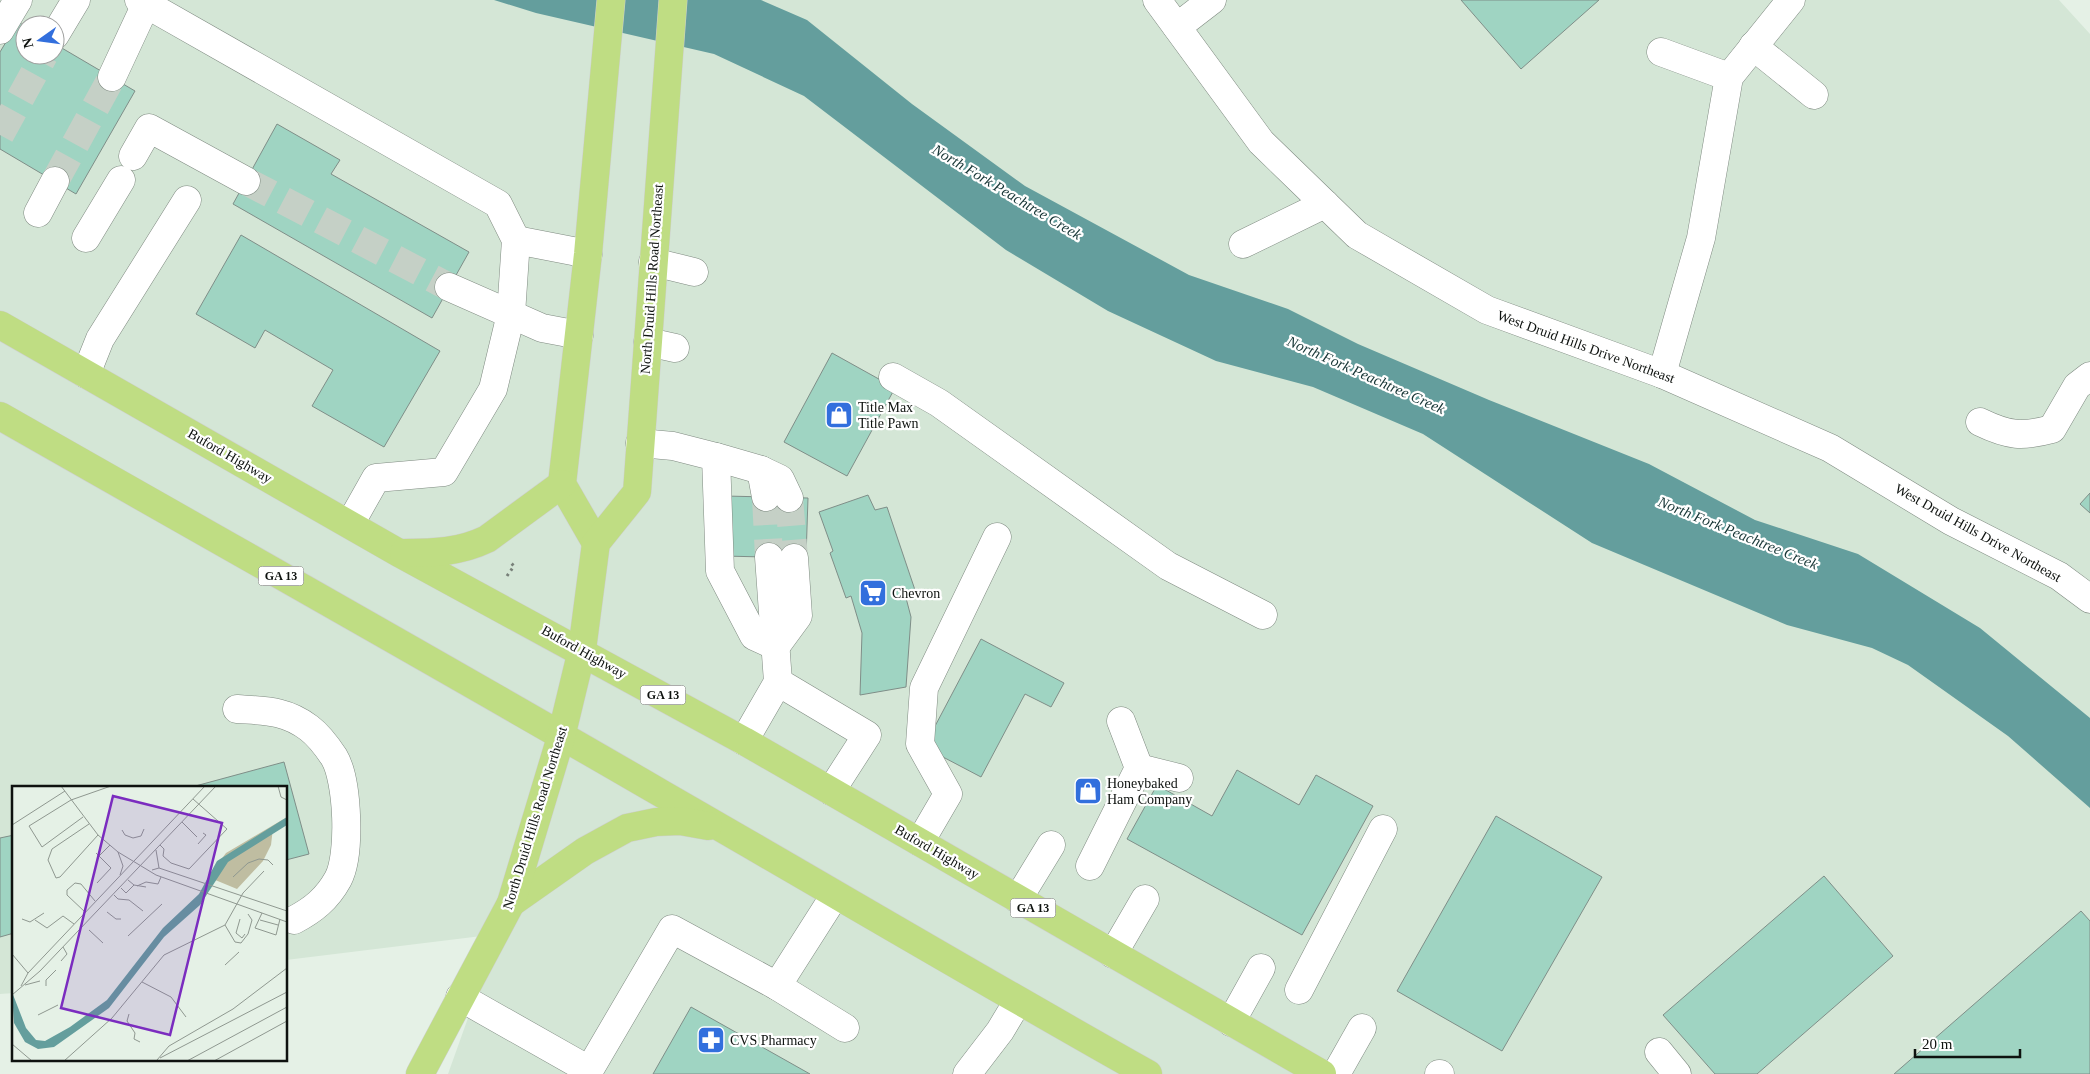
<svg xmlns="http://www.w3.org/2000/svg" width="2090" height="1074" font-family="Georgia,serif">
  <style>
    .built { fill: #d4e6d6; fill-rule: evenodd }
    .water { fill: #649e9d }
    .building { fill: #9fd4c2; stroke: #7f8e88 }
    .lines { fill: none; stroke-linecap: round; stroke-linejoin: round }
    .minor-tunnel { stroke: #c5d0c6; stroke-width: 28; stroke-dasharray: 28 14; stroke-linecap: butt }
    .minor-casing { stroke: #7f8a81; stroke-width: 29 }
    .major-casing { stroke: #cfd0cf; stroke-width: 29 }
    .path { stroke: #788079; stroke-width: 3; stroke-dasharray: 2.5 4; stroke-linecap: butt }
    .minor { stroke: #fff; stroke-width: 28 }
    .major { stroke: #bfdd83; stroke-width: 28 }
    .labels { text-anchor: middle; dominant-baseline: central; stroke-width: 4.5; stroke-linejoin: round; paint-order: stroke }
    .shield { fill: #fff; stroke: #565957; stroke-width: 1 }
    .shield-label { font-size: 12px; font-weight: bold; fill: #0e120f }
    .street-label { font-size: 14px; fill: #0e120f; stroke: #fff }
    .poi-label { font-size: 14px; fill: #0e120f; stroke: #fff; text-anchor: start }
    .water-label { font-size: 15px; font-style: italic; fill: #163535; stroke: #fff }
    .inset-road { fill: none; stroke: #8f9890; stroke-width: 1 }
    .view { fill: #7b2cbf; fill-opacity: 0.15; stroke: #7b2cbf; stroke-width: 2.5 }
    .inset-edge { fill: none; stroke: #0e120f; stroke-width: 2.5 }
  </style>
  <rect width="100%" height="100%" fill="#e5f1e6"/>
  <path class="built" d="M 0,0 L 2059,0 L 2090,34 L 2090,1074 L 448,1074 L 498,934 L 286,960 L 286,788 L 14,788 L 14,993 L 0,994 ZM 25,25 L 55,25 L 55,55 L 25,55 Z"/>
  <path class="water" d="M 494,0 L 761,0 L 807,20 L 912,104 L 1025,186 L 1189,275 L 1288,309 L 1358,344 L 1489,400 L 1649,464 L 1755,520 L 1858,554 L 1980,628 L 2090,718 L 2090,808 L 2008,736 L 1908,665 L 1872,648 L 1787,625 L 1592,543 L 1423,434 L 1313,387 L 1216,361 L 1108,311 L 1006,250 L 804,96 L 714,54 L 536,13 Z"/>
  <g class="building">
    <path d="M 1461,0 L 1599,0 L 1521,69 Z"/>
    <path d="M 18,22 L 25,26 L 25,55 L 55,55 L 55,44 L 135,91 L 76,194 L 0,149 L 0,52 Z"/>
    <path d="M 277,124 L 340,160 L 331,174 L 469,252 L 432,318 L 233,204 Z"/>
    <path d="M 241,235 L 440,351 L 384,447 L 312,406 L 333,370 L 265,330 L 255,348 L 196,314 Z"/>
    <path d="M 832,353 L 895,388 L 847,476 L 784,442 Z"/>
    <path d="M 2090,493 L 2090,513 L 2080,504 Z"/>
    <path d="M 868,495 L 875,510 L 887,507 L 916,593 L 906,598 L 911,617 L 906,687 L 860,695 L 862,633 L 851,596 L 846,598 L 830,553 L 833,551 L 819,512 Z"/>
    <path d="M 725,496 L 808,498 L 806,558 L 723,556 Z"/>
    <path d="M 981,639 L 1064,683 L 1051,707 L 1025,694 L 981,777 L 924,747 Z"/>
    <path d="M 284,762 L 309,854 L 286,860 L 286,788 L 188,788 Z"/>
    <path d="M 1237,770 L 1299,805 L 1316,775 L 1373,806 L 1302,935 L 1127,839 L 1157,785 L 1212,816 Z"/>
    <path d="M 1496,816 L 1602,877 L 1502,1051 L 1397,991 Z"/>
    <path d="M 14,835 L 14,933 L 0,937 L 0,838 Z"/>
    <path d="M 1824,876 L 1893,956 L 1757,1074 L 1715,1074 L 1663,1015 Z"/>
    <path d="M 2081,911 L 2090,921 L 2090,1074 L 1894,1074 Z"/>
    <path d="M 691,1007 L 810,1074 L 653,1074 Z"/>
  </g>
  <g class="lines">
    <g class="minor-tunnel">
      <path d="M 0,135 L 44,55"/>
      <path d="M 55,181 L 112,77"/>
      <path d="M 246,181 L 449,287"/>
      <path d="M 766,497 L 769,557"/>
      <path d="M 789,498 L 794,558"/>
    </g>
    <g class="minor-casing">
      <g id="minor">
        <path d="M 139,0 L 498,204 L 516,240 L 511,314 L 493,389 L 444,472 L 376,478 L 350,524"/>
        <path d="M 1157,0 L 1261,142 L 1357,235 L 1487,310 L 1662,374 L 1830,448 L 1951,521 L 2059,576 L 2090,599"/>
        <path d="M 1177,27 L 1212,0"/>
        <path d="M 0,30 L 18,0"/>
        <path d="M 55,35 L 76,0"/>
        <path d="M 1753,46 L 1814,95"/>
        <path d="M 1661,52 L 1729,77"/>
        <path d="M 112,77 L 146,4"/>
        <path d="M 133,156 L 149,128 L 246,181"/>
        <path d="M 38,213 L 55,181"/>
        <path d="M 86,238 L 121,180"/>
        <path d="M 516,240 L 588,254"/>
        <path d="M 1243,244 L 1325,204"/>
        <path d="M 653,262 L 694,272"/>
        <path d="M 449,287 L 542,328 L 579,335"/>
        <path d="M 648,342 L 675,348"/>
        <path d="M 86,374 L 100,339 L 187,200"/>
        <path d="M 1662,374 L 1701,238 L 1729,77 L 1791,0"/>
        <path d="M 893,377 L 939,403 L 1168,566 L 1263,615"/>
        <path d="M 1980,422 C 2009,436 2022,437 2052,429 L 2077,386 L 2090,376"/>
        <path d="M 640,443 L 673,446 L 716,457 L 720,571 L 754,636 L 776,646 L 798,616 L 794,558"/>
        <path d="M 716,457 L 761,470 L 766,497"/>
        <path d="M 761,470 L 780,479 L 789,498"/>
        <path d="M 778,682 L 867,735 L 831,791"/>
        <path d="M 237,709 C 265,711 285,710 309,728 C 317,734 328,748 334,757 C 348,780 351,855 338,879 C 327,899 313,910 294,920"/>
        <path d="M 744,741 L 778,682 L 769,557"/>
        <path d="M 1139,768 L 1179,778"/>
        <path d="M 920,842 L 948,794 L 920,744 L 924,688 L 997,537"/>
        <path d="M 1090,866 L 1139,768 L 1121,721"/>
        <path d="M 1018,899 L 1051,845"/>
        <path d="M 1113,954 L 1145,899"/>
        <path d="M 777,986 L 835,895"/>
        <path d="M 1299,990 L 1383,829"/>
        <path d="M 460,997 L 589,1070"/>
        <path d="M 1231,1022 L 1261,968"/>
        <path d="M 1659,1052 L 1677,1074"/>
        <path d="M 587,1074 L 672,929 L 777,986 L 845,1028"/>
        <path d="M 967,1074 L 1000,1031 L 1018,1001"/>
        <path d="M 1336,1074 L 1362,1028"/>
        <path d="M 1439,1074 L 1440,1074"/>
      </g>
    </g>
    <g class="major-casing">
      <g id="major">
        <path d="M 0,325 L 399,553 L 744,741 L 1322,1074"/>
        <path d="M 0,416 C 221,542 444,667 664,795 C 826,888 986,983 1148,1074"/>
        <path d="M 596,543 L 562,484 L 588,254 L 611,0"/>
        <path d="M 404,553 C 434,553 460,552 487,539 L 562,484"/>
        <path d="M 511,903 L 585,851 L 627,828 L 656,822 L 680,821 L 708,826"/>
        <path d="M 420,1074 L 511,903 L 561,737 L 582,650 L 596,543 L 637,492 L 673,0"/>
      </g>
    </g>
    <path class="path" d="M 507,576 L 514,566 L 510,562"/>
    <use href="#minor" class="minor"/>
    <use href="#major" class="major"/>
  </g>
  <defs>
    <g id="shop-square" transform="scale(1.4375)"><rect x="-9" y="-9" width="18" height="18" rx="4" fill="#326fdd" stroke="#fff"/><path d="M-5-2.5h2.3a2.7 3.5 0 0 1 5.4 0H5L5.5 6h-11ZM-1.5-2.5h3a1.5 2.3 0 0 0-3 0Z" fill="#fff"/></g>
    <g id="supermarket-square" transform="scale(1.4375)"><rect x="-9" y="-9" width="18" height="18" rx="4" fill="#326fdd" stroke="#fff"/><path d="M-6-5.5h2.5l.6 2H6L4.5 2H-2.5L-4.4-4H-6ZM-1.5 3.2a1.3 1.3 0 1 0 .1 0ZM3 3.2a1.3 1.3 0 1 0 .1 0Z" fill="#fff"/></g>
    <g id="pharmacy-square" transform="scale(1.4375)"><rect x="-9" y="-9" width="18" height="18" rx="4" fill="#326fdd" stroke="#fff"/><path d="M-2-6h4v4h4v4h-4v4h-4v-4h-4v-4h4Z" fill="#fff"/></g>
  </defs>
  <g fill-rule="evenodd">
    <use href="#shop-square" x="839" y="415"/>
    <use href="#supermarket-square" x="873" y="593"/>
    <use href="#shop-square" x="1088" y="791"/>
    <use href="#pharmacy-square" x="711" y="1040"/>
  </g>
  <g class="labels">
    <g class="shield">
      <rect x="258.5" y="566.5" width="45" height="19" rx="4"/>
      <rect x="640.5" y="685.5" width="45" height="19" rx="4"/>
      <rect x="1010.5" y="898.5" width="45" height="19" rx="4"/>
    </g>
    <g class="shield-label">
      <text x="281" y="576">GA 13</text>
      <text x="663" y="695">GA 13</text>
      <text x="1033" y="908">GA 13</text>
    </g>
    <g class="street-label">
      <text transform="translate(652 279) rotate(-86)">North Druid Hills Road Northeast</text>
      <text transform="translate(1586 347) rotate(20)">West Druid Hills Drive Northeast</text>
      <text transform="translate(230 456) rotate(30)">Buford Highway</text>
      <text transform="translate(1978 533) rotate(29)">West Druid Hills Drive Northeast</text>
      <text transform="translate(584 652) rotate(29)">Buford Highway</text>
      <text transform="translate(535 818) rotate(-73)">North Druid Hills Road Northeast</text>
      <text transform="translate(937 852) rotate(30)">Buford Highway</text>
    </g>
    <g class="poi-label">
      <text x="858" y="407">Title Max<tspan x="858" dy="16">Title Pawn</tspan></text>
      <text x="892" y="593">Chevron</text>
      <text x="1107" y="783">Honeybaked<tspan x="1107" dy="16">Ham Company</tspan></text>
      <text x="730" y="1040">CVS Pharmacy</text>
    </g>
    <g class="water-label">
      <text transform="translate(1007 192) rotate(31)">North Fork Peachtree Creek</text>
      <text transform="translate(1366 375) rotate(24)">North Fork Peachtree Creek</text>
      <text transform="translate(1738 533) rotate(22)">North Fork Peachtree Creek</text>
    </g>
  </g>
  <g transform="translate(12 786)">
    <rect width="275" height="275" fill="#e5f1e6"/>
    <path d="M 275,31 L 261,42 L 259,59 L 251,75 L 225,103 L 196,91 L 214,67 Z" fill="#bfbda1"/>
    <path d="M 275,31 L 275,39 L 216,76 L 188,119 L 152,151 L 97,222 L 42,261 L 26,263 L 13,256 L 2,237 L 0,206 L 14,242 L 24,254 L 33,255 L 58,241 L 95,214 L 151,142 L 187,108 L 205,75 Z" fill="#649e9d"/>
    <path class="inset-road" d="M 49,0 L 86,49 L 106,66 L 144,89 L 275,136M 266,0 L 269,11 L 275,14M 71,31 L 30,61 L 17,40 L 59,14 L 99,0M 170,36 L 185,51M 77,38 L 40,63 L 36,74 L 44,92 L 48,91 L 86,49M 0,39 L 53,5M 110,44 L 113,49 L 121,52 L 129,50 L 132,43M 186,58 L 194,49 L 191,47M 148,59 L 152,63 L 151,70 L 159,77 L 177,83 L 215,43 L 181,13M 144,64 L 147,82M 106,66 L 111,80 L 108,89M 84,67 L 99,82 L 85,97M 87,70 L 98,59M 140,84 L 147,82 L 275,125M 221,91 L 236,77 L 247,73 L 256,74 L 261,79M 116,94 L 122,99 L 134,101M 125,100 L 134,96 L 146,98 L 149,91M 109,102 L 114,107 L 122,99M 102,109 L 106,113 L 117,114 L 131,125M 73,126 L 55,109 L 55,104 L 63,97 L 69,98 L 83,115M 95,126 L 104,133 L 109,133M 250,127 L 243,142 L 264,149 L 268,133M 10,133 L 18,136 L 32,127M 228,133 L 224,147 L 230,152 L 233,148M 23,134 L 35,142 L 51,130 L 62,138M 248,134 L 266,139M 213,139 L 223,156 L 229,157 L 236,148 L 240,134 L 236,128M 77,144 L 91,157M 116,150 L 150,118M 0,168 L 16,187M 49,175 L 55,168 L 51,161M 213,179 L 227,166M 130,196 L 159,211 L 174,231M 13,199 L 28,195M 9,200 L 16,187 L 193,0M 34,200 L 34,194 L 44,184M 0,209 L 28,185 L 204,0M 117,228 L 115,235 L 123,247 L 122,253 L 128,256M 26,229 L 46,219M 0,258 L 20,275M 148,272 L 275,206M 145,274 L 157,260 L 221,223 L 275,182M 52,275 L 100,232 L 152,169 L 213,139 L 231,107 L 252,85M 175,275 L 275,221M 202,275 L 275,235"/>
    <path class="view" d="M 101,10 L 210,37 L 158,249 L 49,222 Z"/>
    <rect width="275" height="275" class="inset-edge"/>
  </g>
  <g transform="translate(40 40) rotate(256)"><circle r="24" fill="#ffffff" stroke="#9fa09f"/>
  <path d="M0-4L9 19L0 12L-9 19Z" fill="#326fdd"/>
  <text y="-8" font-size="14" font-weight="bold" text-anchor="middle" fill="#0e120f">N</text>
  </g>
  <path d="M1915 1049v8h105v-8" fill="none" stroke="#0e120f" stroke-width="2.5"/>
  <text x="1922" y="1049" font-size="15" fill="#0e120f" stroke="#ffffff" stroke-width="4" paint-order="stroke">20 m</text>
</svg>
